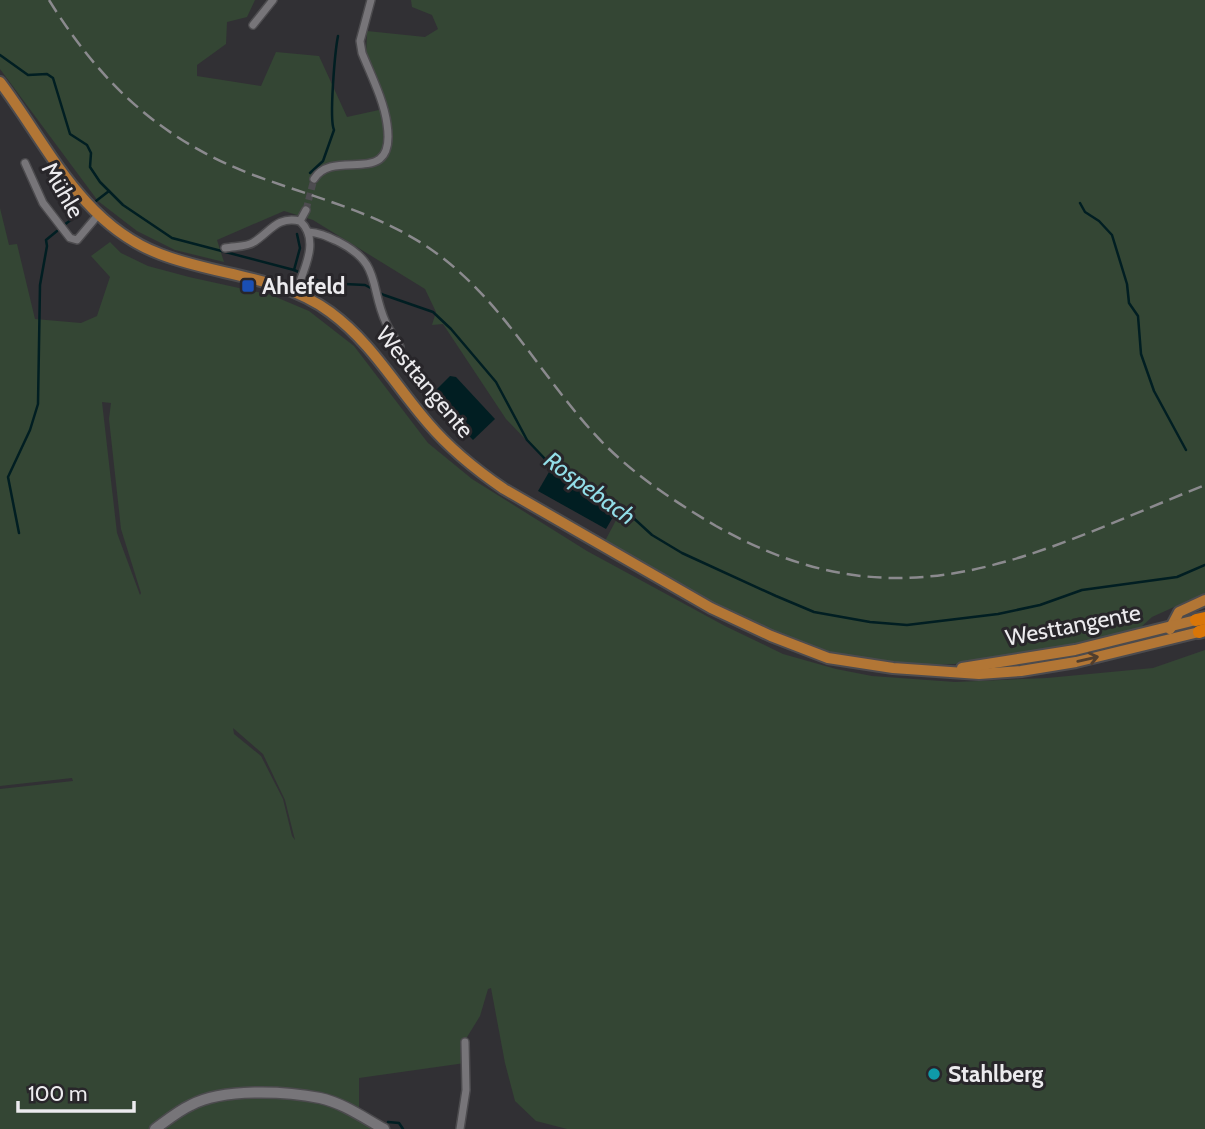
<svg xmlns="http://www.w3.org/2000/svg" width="1205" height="1129" font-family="Cabin,sans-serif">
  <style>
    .green { fill: #344634; fill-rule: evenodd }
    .water { fill: #011e22 }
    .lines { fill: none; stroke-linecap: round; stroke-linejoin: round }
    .stream { stroke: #011e22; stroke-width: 2.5 }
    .street-tunnel { stroke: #4d4c50; stroke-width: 7; stroke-dasharray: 7 3.5; stroke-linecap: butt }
    .street-casing { stroke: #4c4b4e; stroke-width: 10 }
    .secondary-casing { stroke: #4c4b4e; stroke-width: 13 }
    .primary-casing { stroke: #4c4b4e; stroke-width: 14 }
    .highway-casing { stroke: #4c4b4e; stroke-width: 16 }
    .street { stroke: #777579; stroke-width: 7 }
    .secondary { stroke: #777579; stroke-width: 10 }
    .primary { stroke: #b27635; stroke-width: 10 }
    .highway { stroke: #d97608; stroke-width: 12 }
    .rail { stroke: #8b8a8e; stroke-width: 2.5; stroke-dasharray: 14 7; stroke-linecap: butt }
    .oneway { stroke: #513e2d }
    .transit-dot { fill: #1a4fb4; stroke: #28262a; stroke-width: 2.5 }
    .culture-dot { fill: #0f9aa8; stroke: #28262a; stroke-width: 2.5 }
    .labels { text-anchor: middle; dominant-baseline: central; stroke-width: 6; stroke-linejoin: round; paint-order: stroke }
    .street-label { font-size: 23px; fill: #ecebee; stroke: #28262a }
    .poi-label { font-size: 23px; font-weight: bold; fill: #ecebee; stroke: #28262a; text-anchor: start }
    .water-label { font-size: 24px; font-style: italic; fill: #92dde7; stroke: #28262a }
  </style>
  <rect width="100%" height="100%" fill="#313034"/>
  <g class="green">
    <path d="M 0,0 L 255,0 L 247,17 L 227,22 L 226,44 L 197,65 L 197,76 L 261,86 L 276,52 L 319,56 L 347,117 L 388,108 L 366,57 L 367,31 L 425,37 L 438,29 L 432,15 L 412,7 L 411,0 L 1205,0 L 1205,593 L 1152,617 L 1140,628 L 1127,633 C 1063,647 998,663 933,665 C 811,669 707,599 605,541 L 623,507 L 549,464 L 506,419 L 443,324 L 432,325 L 436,312 L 425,289 L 313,220 L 284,211 L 217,240 L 224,262 L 175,250 L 137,231 L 98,201 L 0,69 Z"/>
    <path d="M 0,208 L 9,245 L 17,244 L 35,319 L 81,323 L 97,316 L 110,277 L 91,256 L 110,242 L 121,253 L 148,266 L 189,277 L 271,295 L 309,311 L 354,346 L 428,443 L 472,479 L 587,551 L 725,626 L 783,654 L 836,669 L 872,676 L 955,682 L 1047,678 L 1153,668 L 1205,650 L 1205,1129 L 567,1129 L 536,1121 L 515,1101 L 505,1063 L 491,988 L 488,989 L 480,1016 L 464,1042 L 465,1063 L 359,1078 L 359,1108 L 324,1095 L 221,1090 L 189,1102 L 149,1129 L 0,1129 L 0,789 L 73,781 L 72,778 L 0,786 ZM 102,402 L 111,403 L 109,419 L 121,529 L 141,593 L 140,595 L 117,533 ZM 233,728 L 263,754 L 285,800 L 295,840 L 292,836 L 283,799 L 261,756 L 234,734 Z"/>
    <path d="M 1157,635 L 1161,636 C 1101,657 1036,666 973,668 Z"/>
    <path d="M 222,1097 C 253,1098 286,1096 316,1102 C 337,1106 359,1119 376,1129 L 165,1129 L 195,1108 Z"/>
  </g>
  <g class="water">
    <path d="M 450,376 L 456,377 L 495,419 L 473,440 L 434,400 L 433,393 Z"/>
    <path d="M 549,472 L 617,510 L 606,529 L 538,491 Z"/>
  </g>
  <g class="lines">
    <g class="stream">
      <path d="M 0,55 L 28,75 L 47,74 L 53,78 L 70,134 L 87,145 L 91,153 L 90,167 L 100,182 L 123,205 L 172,238 L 294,270 L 324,283 L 365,285 L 384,295 L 433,312 L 451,329 L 496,382 L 527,440 L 547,461 L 616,502 L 652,535 L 682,553 L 776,596 L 814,612 L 870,622 L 907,625 L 998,614 L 1040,605 L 1082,590 L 1177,577 L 1205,565"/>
      <path d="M 310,173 L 323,161 L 334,130 C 329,119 335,51 338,36"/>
      <path d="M 96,201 L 109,191"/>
      <path d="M 1080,203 L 1085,212 L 1099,221 L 1112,235 L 1127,284 L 1129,303 L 1138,316 L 1141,354 L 1154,391 L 1186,450"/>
      <path d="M 64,225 L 79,214"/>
      <path d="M 294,270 L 300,248 L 297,234"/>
      <path d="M 19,533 L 8,477 L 30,430 L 38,404 L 40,285 L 47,246 L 46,240 L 57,231"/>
      <path d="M 388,1122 L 399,1123 L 403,1129"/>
    </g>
    <path class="street-tunnel" d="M 306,210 L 314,179"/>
    <g class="street-casing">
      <g id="street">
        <path d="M 253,25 L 273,0"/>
        <path d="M 25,163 L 43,203 L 70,238 L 77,240 L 98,215"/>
        <path d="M 314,179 C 334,146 397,191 387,124 C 384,101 371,75 362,53 L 360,41 L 371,0"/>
        <path d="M 300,221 L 306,210"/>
        <path d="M 308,232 C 321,233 328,237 339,242 C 382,264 369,286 386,323 C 390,332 396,339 400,347"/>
        <path d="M 225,248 C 234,246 247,247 254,242 C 271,231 277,216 300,221 C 321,240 303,271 296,292"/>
        <path d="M 460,1129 L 466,1090 L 465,1042"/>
      </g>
    </g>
    <g class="secondary-casing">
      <path id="secondary" d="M 155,1129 C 166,1121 178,1111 191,1105 C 223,1088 285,1091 320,1098 C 343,1103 364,1118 384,1129"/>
    </g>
    <g class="primary-casing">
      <g id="primary">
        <path d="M 0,82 C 47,144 81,224 160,254 C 216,276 280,275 330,312 C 371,342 395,385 428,423 C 450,449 476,470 504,489 L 711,608 L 771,636 L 828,658 L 893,668 L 979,674 L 1021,671 L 1076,662 L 1199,632"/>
        <path d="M 1170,629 L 1179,612 L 1205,600"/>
        <path d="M 962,668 L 1075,650 L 1196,620"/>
      </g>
    </g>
    <g class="highway-casing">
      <g id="highway">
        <path d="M 1196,620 L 1205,618"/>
        <path d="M 1199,632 L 1205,630"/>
      </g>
    </g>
    <use href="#street" class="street"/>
    <use href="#secondary" class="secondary"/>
    <use href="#primary" class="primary"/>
    <use href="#highway" class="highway"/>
    <path class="rail" d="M 49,0 C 101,84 162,141 256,176 C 313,197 371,211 423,244 C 496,291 534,366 590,429 C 625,469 670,499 716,526 C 902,631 1028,556 1205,485"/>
  </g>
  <defs><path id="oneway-shaft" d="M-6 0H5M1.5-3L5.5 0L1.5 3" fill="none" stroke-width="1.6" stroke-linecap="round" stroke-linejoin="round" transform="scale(1.75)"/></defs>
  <use class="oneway" href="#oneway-shaft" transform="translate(1088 659) rotate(-13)"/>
  <rect class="transit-dot" x="241" y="279" width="14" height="14" rx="3.5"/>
  <circle class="culture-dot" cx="934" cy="1074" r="7"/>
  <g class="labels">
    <g class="street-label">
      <text transform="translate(63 190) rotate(60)">Mühle</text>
      <text transform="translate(425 382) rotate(50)">Westtangente</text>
      <text transform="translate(1073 625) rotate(-11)">Westtangente</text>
    </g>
    <g class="poi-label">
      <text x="262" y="286">Ahlefeld</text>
      <text x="948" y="1074">Stahlberg</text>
    </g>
    <g class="water-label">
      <text transform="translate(590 488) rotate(36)">Rospebach</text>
    </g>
  </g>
  <path d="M18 1101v10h116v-10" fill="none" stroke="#ecebee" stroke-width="3.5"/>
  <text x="28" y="1101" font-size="21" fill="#ecebee" stroke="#28262a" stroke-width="5" paint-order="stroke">100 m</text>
</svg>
